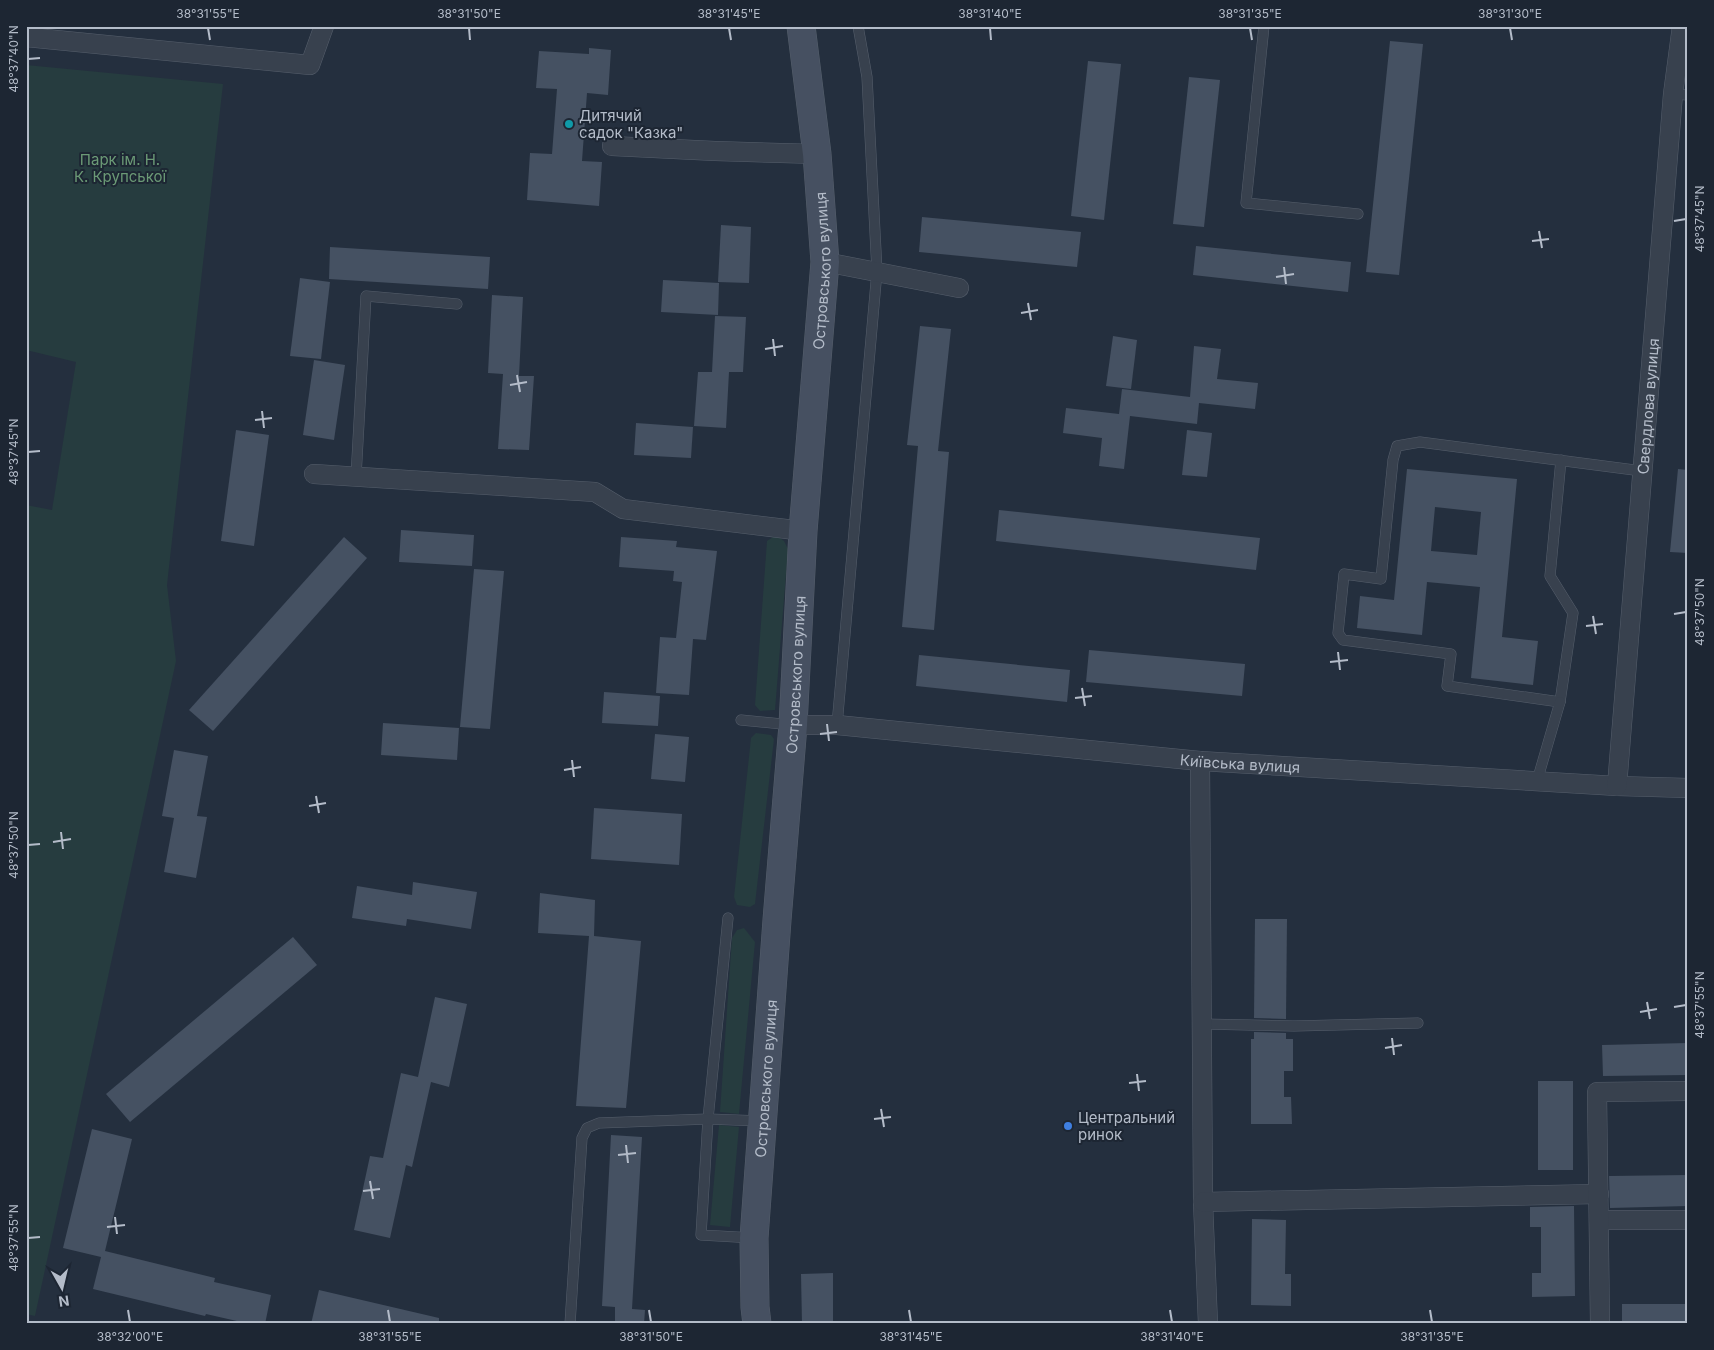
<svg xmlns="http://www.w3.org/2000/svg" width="1714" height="1350" font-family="Inter,sans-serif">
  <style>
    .green { fill: #263c3f }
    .building { fill: #455162; fill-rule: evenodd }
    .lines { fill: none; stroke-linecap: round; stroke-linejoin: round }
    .service-casing { stroke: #565f6c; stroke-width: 11 }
    .minor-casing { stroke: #565f6c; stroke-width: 20 }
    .secondary-casing { stroke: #565f6c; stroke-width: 29 }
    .service { stroke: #38414e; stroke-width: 10 }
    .minor { stroke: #38414e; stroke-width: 19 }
    .secondary { stroke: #465061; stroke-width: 28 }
    .ticks { fill: none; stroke: #b4bcc9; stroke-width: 2 }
    .culture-dot { fill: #0f9aa8; stroke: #1d2633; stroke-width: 2 }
    .shop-dot { fill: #3f7fe0; stroke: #1d2633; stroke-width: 2 }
    .labels { text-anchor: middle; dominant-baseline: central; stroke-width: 4; stroke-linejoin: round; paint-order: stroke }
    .poi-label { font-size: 15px; fill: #b4bcc9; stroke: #1d2633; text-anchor: start }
    .park-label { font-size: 15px; fill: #6b9a76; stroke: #1d2633 }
    .street-label { font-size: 15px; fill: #b4bcc9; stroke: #1d2633 }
    .neatline { fill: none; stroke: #b4bcc9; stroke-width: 2 }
    .ticks-label { font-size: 12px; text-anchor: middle; fill: #b4bcc9 }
  </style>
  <rect width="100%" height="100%" fill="#242f3e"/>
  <g class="green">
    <path d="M 26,65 L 223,84 L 167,585 L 176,661 L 35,1316 L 26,1314 L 26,505 L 52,510 L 76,362 L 26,350 Z"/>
    <path d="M 776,535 L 784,541 L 788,549 L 775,710 L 760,711 L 755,705 L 767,541 Z"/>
    <path d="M 756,733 L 771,735 L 774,739 L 755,904 L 750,907 L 737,905 L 734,897 L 751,738 Z"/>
    <path d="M 744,928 L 755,942 L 739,1114 L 720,1112 L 732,938 L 737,930 Z"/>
    <path d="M 719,1125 L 739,1127 L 730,1227 L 710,1225 Z"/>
  </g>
  <g class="building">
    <path d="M 1390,41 L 1423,44 L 1399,275 L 1366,272 Z"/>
    <path d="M 589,48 L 611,50 L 608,95 L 587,93 L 582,161 L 602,162 L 599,206 L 527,200 L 530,153 L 552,154 L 557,89 L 536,88 L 539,51 L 589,54 Z"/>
    <path d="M 1088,61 L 1121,64 L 1104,220 L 1071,216 Z"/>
    <path d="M 1189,77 L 1220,80 L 1204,227 L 1173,224 Z"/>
    <path d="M 922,217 L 1081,232 L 1077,267 L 919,252 Z"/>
    <path d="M 721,225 L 751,227 L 749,283 L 718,282 Z"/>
    <path d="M 1196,246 L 1351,262 L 1348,292 L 1193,275 Z"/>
    <path d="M 330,247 L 490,257 L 488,289 L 329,279 Z"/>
    <path d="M 300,278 L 330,282 L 321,359 L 290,356 Z"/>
    <path d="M 663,280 L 719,283 L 718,315 L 661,312 Z"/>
    <path d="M 492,295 L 523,297 L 519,376 L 534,376 L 529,450 L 498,449 L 503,374 L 488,373 Z"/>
    <path d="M 715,316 L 746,317 L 743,372 L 729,372 L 726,428 L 694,426 L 698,372 L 712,372 Z"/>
    <path d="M 920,326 L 951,329 L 938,451 L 949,452 L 934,630 L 902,627 L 918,446 L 907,445 Z"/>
    <path d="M 1113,336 L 1137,340 L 1131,389 L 1106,386 Z"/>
    <path d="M 1194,346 L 1221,349 L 1217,379 L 1258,383 L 1255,409 L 1199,403 L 1197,424 L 1130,416 L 1124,469 L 1099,466 L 1102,438 L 1063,433 L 1066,408 L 1119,414 L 1122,389 L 1190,397 Z"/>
    <path d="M 314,360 L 345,365 L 334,440 L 303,435 Z"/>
    <path d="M 636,423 L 693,427 L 691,458 L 634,455 Z"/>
    <path d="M 236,430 L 269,435 L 254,546 L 221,541 Z"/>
    <path d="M 1187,430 L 1212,433 L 1207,477 L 1182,475 Z"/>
    <path d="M 1407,469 L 1517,479 L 1502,637 L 1538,641 L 1533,685 L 1471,678 L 1480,587 L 1427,582 L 1422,635 L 1357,628 L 1360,596 L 1394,600 ZM 1435,507 L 1481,512 L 1477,555 L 1431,551 Z"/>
    <path d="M 1678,469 L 1688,470 L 1688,553 L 1670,552 Z"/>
    <path d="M 999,510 L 1260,538 L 1256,570 L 996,541 Z"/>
    <path d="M 401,530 L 474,535 L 472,566 L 399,562 Z"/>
    <path d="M 344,537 L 367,558 L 213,731 L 189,710 Z"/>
    <path d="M 621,537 L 677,541 L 676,547 L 717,551 L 706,640 L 693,639 L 689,695 L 656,693 L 660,637 L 676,638 L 682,582 L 673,581 L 674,571 L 619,567 Z"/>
    <path d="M 474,569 L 504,571 L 490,729 L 460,727 Z"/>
    <path d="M 1089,650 L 1245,664 L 1242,696 L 1086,682 Z"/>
    <path d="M 919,655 L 1070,670 L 1067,702 L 916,686 Z"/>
    <path d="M 604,692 L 660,696 L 658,726 L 602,723 Z"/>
    <path d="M 383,723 L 459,728 L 457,760 L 381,755 Z"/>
    <path d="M 655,734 L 689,737 L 685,782 L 651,779 Z"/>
    <path d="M 174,750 L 208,756 L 197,816 L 207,817 L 196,878 L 164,872 L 174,818 L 162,816 Z"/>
    <path d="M 594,808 L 682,814 L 679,865 L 591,859 Z"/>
    <path d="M 413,882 L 477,892 L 471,929 L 407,919 L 406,926 L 352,918 L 357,886 L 412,895 Z"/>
    <path d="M 540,893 L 595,900 L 594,936 L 641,941 L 626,1108 L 576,1106 L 589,936 L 538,933 Z"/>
    <path d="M 1255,919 L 1287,919 L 1286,1019 L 1254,1018 Z"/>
    <path d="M 293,937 L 317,965 L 130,1122 L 106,1094 Z"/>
    <path d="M 435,997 L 467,1004 L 449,1087 L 431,1082 L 412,1167 L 406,1165 L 390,1238 L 354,1230 L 370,1156 L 383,1158 L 401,1073 L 418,1077 Z"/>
    <path d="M 1254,1032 L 1286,1033 L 1286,1039 L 1293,1039 L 1293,1071 L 1284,1071 L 1284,1097 L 1291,1097 L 1292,1124 L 1251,1124 L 1251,1039 L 1254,1039 Z"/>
    <path d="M 1688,1043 L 1688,1075 L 1603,1076 L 1602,1045 Z"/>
    <rect x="1538" y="1081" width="35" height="89"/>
    <path d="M 92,1129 L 132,1139 L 105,1251 L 215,1278 L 214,1282 L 271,1295 L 265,1324 L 250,1324 L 206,1314 L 205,1316 L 93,1289 L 101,1257 L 63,1248 Z"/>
    <path d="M 611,1135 L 642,1137 L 632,1309 L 645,1310 L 644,1324 L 615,1324 L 615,1307 L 602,1306 Z"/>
    <path d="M 1688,1175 L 1688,1206 L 1610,1208 L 1609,1176 Z"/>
    <path d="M 1574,1206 L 1575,1296 L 1532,1297 L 1532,1273 L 1541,1273 L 1541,1227 L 1530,1227 L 1530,1207 Z"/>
    <path d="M 1252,1219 L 1286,1220 L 1285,1274 L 1291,1274 L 1291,1306 L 1251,1305 Z"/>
    <path d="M 833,1273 L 833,1324 L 802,1324 L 801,1274 Z"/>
    <path d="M 319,1290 L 439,1318 L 439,1324 L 311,1324 Z"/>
    <rect x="1622" y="1304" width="66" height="20"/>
  </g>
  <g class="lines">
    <g class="service-casing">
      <g id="service">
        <path d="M 1264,26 L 1246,203 L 1358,214"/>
        <path d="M 1673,94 L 1688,95"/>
        <path d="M 1561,460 L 1550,576 L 1573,613 L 1560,702 L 1447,686 L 1451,654 L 1343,640 L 1338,633 L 1344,574 L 1381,579 L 1393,460 L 1397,446 L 1420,442 L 1642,471"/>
        <path d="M 356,477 L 366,296 L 457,304"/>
        <path d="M 741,720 L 792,725"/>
        <path d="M 837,725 L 877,271 L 867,77 L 858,26"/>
        <path d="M 1537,781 L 1560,702"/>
        <path d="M 728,918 L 708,1119 L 701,1235 L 754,1238"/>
        <path d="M 1202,1024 L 1294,1026 L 1418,1023"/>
        <path d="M 570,1324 L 582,1138 L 587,1128 L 599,1123 L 708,1119 L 762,1121"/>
      </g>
    </g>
    <g class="minor-casing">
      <g id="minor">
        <path d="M 26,37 L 310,65 L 324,26"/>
        <path d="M 612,146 L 715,151 L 817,154"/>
        <path d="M 825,262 L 959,288"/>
        <path d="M 314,474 L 595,492 L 623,509 L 803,531"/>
        <path id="s1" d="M 793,725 L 837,725 L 1200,761 L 1617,786 L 1688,788"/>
        <path d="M 1200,761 L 1203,1202 L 1208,1324"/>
        <path id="s2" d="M 1617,786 L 1673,94 L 1682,26"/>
        <path d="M 1203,1202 L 1599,1194"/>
        <path d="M 1599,1220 L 1688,1220"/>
        <path d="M 1600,1324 L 1597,1092 L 1688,1091"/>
      </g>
    </g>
    <g class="secondary-casing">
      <g id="secondary">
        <path id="s3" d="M 757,1324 L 755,1307 L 754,1238 L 777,920 L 793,725 L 803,531 L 825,262 L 817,154 L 801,26"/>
      </g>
    </g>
    <use href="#service" class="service"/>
    <use href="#minor" class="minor"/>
    <use href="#secondary" class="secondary"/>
  </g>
  <path class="ticks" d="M 208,28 L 210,40M 469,28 L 470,40M 729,28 L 731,40M 990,28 L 991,40M 1250,28 L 1252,40M 1510,28 L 1512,40M 28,59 L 40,58M 1674,221 L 1686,219M 1539,231 L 1542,248M 1532,241 L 1549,239M 1284,267 L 1286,284M 1276,277 L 1294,274M 1028,303 L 1031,320M 1021,313 L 1038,310M 773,339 L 775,356M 765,349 L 783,346M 517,375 L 520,392M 510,385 L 527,382M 262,411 L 264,428M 255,420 L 272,418M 28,452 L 40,451M 1674,614 L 1686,612M 1593,616 L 1596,634M 1586,626 L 1603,624M 1338,652 L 1340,670M 1330,662 L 1348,660M 1082,688 L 1085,706M 1075,698 L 1092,696M 827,724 L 829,741M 820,734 L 837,732M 572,760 L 574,777M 564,770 L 581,767M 316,796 L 319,813M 309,806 L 326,803M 61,832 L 63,849M 53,842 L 71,839M 28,845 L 40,844M 1647,1002 L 1650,1019M 1674,1007 L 1686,1005M 1640,1012 L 1657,1009M 1392,1038 L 1394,1055M 1385,1048 L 1402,1045M 1137,1074 L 1139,1091M 1129,1083 L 1146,1081M 881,1109 L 884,1127M 874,1119 L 891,1117M 626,1145 L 628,1163M 618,1155 L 636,1153M 370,1181 L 373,1199M 363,1191 L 380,1189M 115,1217 L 117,1234M 107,1227 L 125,1225M 28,1238 L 40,1237M 128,1310 L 130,1322M 388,1310 L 390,1322M 649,1310 L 651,1322M 909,1310 L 911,1322M 1170,1310 L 1172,1322M 1430,1310 L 1432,1322"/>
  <circle class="culture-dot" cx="569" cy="124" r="5"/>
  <circle class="shop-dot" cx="1068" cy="1126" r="5"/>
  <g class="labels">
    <g class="poi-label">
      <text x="579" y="115">Дитячий<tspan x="579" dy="17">садок "Казка"</tspan></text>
      <text x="1078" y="1117">Центральний<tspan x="1078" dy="17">ринок</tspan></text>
    </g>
    <g class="park-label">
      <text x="120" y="159">Парк ім. Н.<tspan x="120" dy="17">К. Крупської</tspan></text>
    </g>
    <g class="street-label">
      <text stroke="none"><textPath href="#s3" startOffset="1056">Островського вулиця</textPath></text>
      <text stroke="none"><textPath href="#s2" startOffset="381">Свердлова вулиця</textPath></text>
      <text stroke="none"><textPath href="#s3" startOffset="651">Островського вулиця</textPath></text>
      <text stroke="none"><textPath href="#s1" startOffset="449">Київська вулиця</textPath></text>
      <text stroke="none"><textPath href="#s3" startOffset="246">Островського вулиця</textPath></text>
    </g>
  </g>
  <rect width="1714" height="1350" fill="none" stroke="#1d2633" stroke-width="55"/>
  <g transform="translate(62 1288) rotate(172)" stroke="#1d2633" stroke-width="4" paint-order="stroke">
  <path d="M0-4L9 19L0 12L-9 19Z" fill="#b4bcc9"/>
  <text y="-8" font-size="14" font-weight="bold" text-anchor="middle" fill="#b4bcc9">N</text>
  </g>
  <rect x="28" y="28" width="1658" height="1294" class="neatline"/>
  <g class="ticks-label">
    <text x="208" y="18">38°31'55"E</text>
    <text x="469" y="18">38°31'50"E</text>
    <text x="729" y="18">38°31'45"E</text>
    <text x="990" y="18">38°31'40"E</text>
    <text x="1250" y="18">38°31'35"E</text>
    <text x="1510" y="18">38°31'30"E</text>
    <text transform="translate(14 59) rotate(-90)" y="4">48°37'40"N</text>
    <text transform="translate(1700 219) rotate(-90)" y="4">48°37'45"N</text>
    <text transform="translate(14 452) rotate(-90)" y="4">48°37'45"N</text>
    <text transform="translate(1700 612) rotate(-90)" y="4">48°37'50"N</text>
    <text transform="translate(14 845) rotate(-90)" y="4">48°37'50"N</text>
    <text transform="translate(1700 1005) rotate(-90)" y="4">48°37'55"N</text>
    <text transform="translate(14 1238) rotate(-90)" y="4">48°37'55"N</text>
    <text x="130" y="1341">38°32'00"E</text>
    <text x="390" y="1341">38°31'55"E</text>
    <text x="651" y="1341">38°31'50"E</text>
    <text x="911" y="1341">38°31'45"E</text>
    <text x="1172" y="1341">38°31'40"E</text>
    <text x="1432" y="1341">38°31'35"E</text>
  </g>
</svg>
